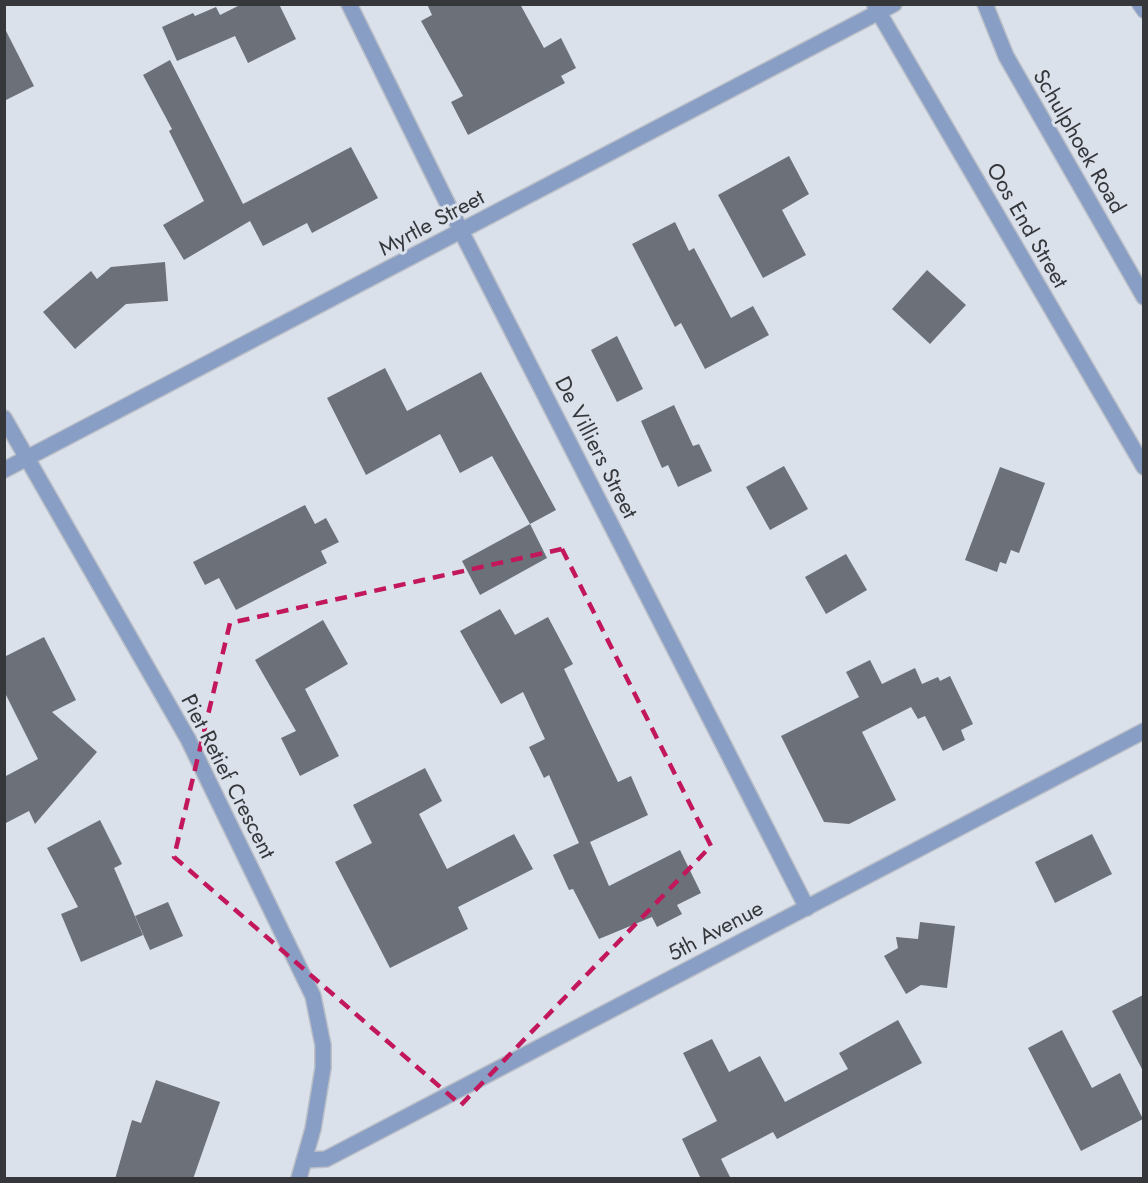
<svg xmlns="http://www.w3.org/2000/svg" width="1148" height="1183" font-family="Jost,sans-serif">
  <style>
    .building { fill: #6b7079 }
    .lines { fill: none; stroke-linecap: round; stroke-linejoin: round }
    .service-casing { stroke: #babfc8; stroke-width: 16 }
    .minor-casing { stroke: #babfc8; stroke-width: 18 }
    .service { stroke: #899ec4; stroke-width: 14 }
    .minor { stroke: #899ec4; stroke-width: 15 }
    .marked { fill: none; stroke: #c2185b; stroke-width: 4.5; stroke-dasharray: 12 8; stroke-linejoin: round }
    .labels { text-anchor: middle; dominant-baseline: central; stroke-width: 6; stroke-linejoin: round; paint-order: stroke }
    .street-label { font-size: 22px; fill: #35373b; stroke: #dbe1eb }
  </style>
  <rect width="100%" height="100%" fill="#dbe1eb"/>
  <g class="building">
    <path d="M 242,4 L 279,4 L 296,39 L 248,63 L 235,36 L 177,61 L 162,27 L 193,13 L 195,16 L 216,7 L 220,15 Z"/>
    <path d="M 427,4 L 520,4 L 544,48 L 561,38 L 576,68 L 561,76 L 565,83 L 468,135 L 451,102 L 463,96 L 421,21 L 432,15 Z"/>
    <path d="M 4,27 L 34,86 L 4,101 Z"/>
    <path d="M 170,60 L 243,204 L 351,147 L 378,198 L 312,233 L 307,223 L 263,246 L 250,221 L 184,260 L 163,225 L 204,201 L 169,131 L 172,129 L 143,75 Z"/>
    <path d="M 789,156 L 809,194 L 782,210 L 806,255 L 763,278 L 718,195 Z"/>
    <path d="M 675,222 L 689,251 L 694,248 L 731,318 L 753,306 L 769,335 L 705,369 L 681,323 L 675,327 L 632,244 Z"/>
    <path d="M 165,262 L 168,301 L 126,304 L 75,349 L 43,312 L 91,271 L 97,279 L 111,267 Z"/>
    <path d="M 927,270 L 966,305 L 930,344 L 892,309 Z"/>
    <path d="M 617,336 L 643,389 L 617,402 L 591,350 Z"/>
    <path d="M 385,368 L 407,411 L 481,372 L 556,510 L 530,524 L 492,456 L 460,473 L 440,434 L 366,475 L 327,398 Z"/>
    <path d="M 674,405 L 693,446 L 699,444 L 712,471 L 678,487 L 668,465 L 662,468 L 641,421 Z"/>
    <path d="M 784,466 L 808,509 L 770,530 L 746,487 Z"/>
    <path d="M 1000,467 L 1045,483 L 1019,553 L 1011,550 L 1006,564 L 1000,562 L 997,572 L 965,560 Z"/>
    <path d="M 305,505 L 315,524 L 326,518 L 339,542 L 321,551 L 327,563 L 236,610 L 219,578 L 205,585 L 193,562 Z"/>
    <path d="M 530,524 L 547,558 L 480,595 L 462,561 Z"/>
    <path d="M 846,554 L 867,590 L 826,614 L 805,577 Z"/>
    <path d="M 500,609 L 515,635 L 548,617 L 573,664 L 564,669 L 618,782 L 631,776 L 648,815 L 590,842 L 609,886 L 680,850 L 701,893 L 677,905 L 682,914 L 657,927 L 652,917 L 599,939 L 573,889 L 569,890 L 553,855 L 579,843 L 549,775 L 544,778 L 529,747 L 545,739 L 523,692 L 501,704 L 460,631 Z"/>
    <path d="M 323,620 L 348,664 L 305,689 L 339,756 L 300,776 L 281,738 L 296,731 L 255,660 Z"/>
    <path d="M 44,637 L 76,700 L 52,712 L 97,752 L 35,824 L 29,811 L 4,824 L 4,777 L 38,759 L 4,691 L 4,657 Z"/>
    <path d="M 870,660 L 882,684 L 915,668 L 922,684 L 938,677 L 940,681 L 950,676 L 973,724 L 961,730 L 965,740 L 943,751 L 925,716 L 918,719 L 911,707 L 862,732 L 896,800 L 849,824 L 824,822 L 781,736 L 859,697 L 846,672 Z"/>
    <path d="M 425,768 L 442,801 L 419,814 L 447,869 L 514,834 L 533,869 L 458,907 L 468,929 L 390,968 L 335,862 L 372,843 L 353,805 Z"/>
    <path d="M 100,820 L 122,864 L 114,868 L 143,935 L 81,962 L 61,914 L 78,907 L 47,848 Z"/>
    <path d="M 1092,834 L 1112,874 L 1055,903 L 1035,862 Z"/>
    <path d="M 168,902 L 183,936 L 150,950 L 135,916 Z"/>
    <path d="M 920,922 L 955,926 L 947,988 L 921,985 L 906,994 L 884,956 L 898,948 L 896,937 L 918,939 Z"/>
    <path d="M 1143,995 L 1143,1071 L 1112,1011 Z"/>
    <path d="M 898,1020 L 922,1063 L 777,1139 L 773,1132 L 721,1159 L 731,1179 L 701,1179 L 682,1139 L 717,1121 L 683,1053 L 712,1039 L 729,1072 L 760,1056 L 785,1102 L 848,1069 L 839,1053 Z"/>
    <path d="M 1062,1030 L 1092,1088 L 1120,1073 L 1143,1119 L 1081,1151 L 1028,1048 Z"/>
    <path d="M 156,1080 L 220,1102 L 193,1179 L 115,1179 L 132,1120 L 141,1123 Z"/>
  </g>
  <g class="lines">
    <g class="service-casing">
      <path id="service" d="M 1139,4 L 1144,11"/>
    </g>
    <g class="minor-casing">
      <g id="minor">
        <path d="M 349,4 L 461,231 L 807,908"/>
        <path d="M 985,4 L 1006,56 L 1144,297"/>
        <path d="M 875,6 L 1144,467"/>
        <path d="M 4,418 L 188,739 L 313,996 L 323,1045 L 323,1068 L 313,1129 L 299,1178"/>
        <path d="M 4,470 L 894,4"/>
        <path d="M 305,1160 L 326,1159 L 1144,731"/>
      </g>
    </g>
    <use href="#service" class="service"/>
    <use href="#minor" class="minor"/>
  </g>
  <path class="marked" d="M 562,549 L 711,846 L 461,1105 L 174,857 L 230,623 Z"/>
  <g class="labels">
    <g class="street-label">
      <text transform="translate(1080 141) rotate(60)">Schulphoek Road</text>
      <text transform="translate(431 222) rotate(-28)">Myrtle Street</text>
      <text transform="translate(1028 225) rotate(60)">Oos End Street</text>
      <text transform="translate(597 447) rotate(63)">De Villiers Street</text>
      <text transform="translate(229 776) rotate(63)">Piet Retief Crescent</text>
      <text transform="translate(715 930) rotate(-28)">5th Avenue</text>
    </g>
  </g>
  <rect width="1148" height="1183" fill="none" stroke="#35373b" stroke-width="12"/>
</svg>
